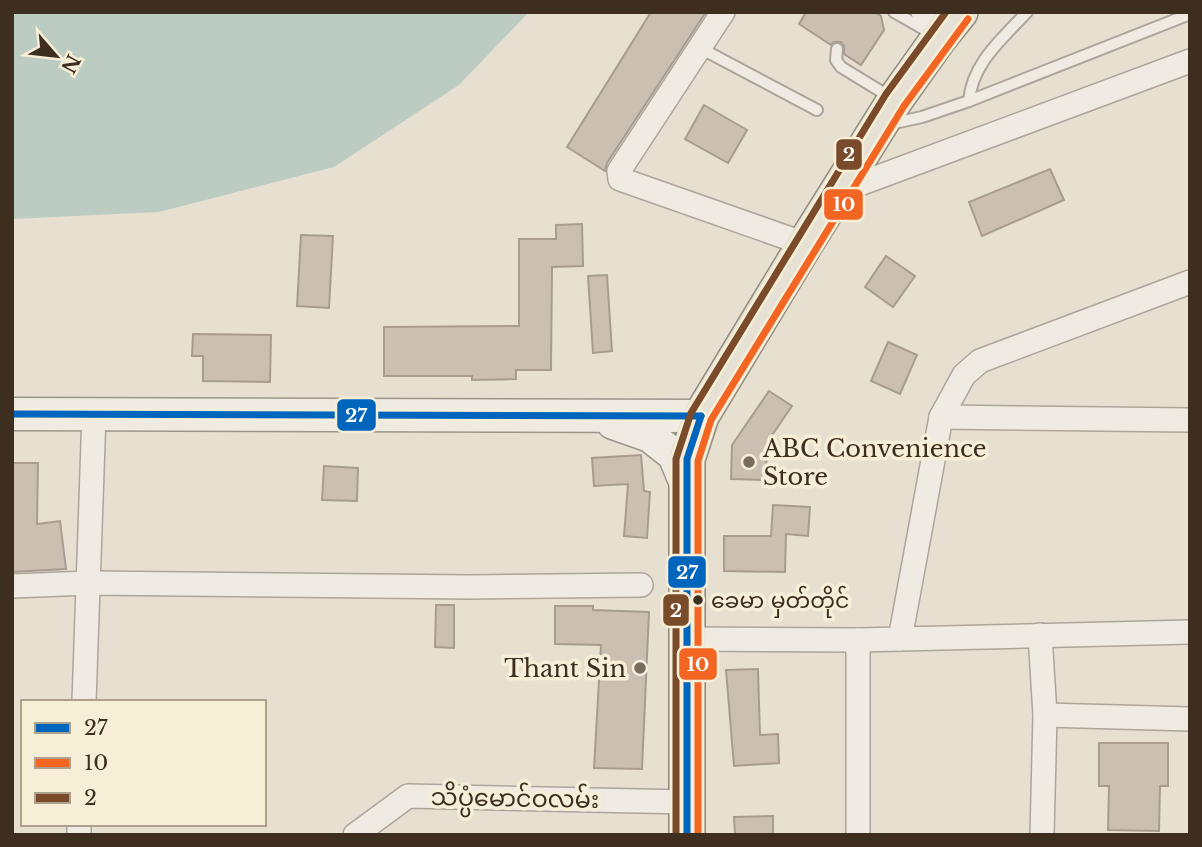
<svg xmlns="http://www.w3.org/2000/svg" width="1202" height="847" font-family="'Libre Baskerville','Noto Sans Myanmar',serif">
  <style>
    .water { fill: #bcccc2 }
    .building { fill: #cbbfb2; stroke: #a89c90; stroke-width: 2 }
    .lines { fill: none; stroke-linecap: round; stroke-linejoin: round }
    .service-casing { stroke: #ada599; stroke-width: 14 }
    .minor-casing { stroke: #ada599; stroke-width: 26 }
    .secondary-casing { stroke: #9c958a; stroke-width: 35 }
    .primary-casing { stroke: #928b80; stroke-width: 38 }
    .service { stroke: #efebe3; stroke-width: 10 }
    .minor { stroke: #efebe3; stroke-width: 23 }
    .secondary { stroke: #efebe3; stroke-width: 32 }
    .primary { stroke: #e6e1d4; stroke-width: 35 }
    .bus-1-casing { stroke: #f7eed8; stroke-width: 12 }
    .bus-2-casing { stroke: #f7eed8; stroke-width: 12 }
    .bus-3-casing { stroke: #f7eed8; stroke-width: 12 }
    .bus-1 { stroke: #0065bd; stroke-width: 7 }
    .bus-2 { stroke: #f26522; stroke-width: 7 }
    .bus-3 { stroke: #7a4b2a; stroke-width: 7 }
    .poi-dot { fill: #786c5e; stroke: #f7eed8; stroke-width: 2.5 }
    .bus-dot { fill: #3d2e20; stroke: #f7eed8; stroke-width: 2.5 }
    .labels { text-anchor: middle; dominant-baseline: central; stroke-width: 7; stroke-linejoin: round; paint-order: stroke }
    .bus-label { font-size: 22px; fill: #3d2e20; stroke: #f7eed8; text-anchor: start }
    .poi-label { font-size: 24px; fill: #3d2e20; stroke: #f7eed8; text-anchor: start }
    .street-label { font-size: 24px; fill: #3d2e20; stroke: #f7eed8 }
    .line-badge { stroke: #f7eed8; stroke-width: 2.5 }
    .badge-label { font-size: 19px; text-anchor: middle; font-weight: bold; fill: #fff }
  </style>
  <rect width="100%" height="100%" fill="#e7e0d1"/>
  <path class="water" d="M 12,12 L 529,12 L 459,85 L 334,167 L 159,212 L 12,219 Z"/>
  <g class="building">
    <path d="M 651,12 L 706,12 L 607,163 L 605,171 L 567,147 Z"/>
    <path d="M 806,12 L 874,12 L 881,16 L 884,30 L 861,65 L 844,54 L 844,46 L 841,42 L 834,42 L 831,45 L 799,24 Z"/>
    <path d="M 704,105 L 747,130 L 728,163 L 685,139 Z"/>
    <path d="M 1050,169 L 1064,200 L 982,236 L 969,202 Z"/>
    <path d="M 582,224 L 583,266 L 552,267 L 551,370 L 516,370 L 516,379 L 472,380 L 472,376 L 384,376 L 384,327 L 519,326 L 519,239 L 556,239 L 556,225 Z"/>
    <path d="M 301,235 L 333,236 L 329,308 L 297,306 Z"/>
    <path d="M 886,256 L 915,276 L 893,307 L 865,287 Z"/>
    <path d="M 607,275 L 612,351 L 593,353 L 588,276 Z"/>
    <path d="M 193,334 L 271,335 L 270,382 L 203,381 L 203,356 L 192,356 Z"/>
    <path d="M 888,342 L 917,355 L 900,394 L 871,381 Z"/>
    <path d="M 769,391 L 792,406 L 766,444 L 767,480 L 731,479 L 732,445 Z"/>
    <path d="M 641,455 L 644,491 L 650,492 L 647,538 L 624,536 L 628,484 L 594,486 L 592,458 Z"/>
    <path d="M 12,463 L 38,463 L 37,524 L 60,521 L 66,569 L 12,572 Z"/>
    <path d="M 324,466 L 358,468 L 357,501 L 322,500 Z"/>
    <path d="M 773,505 L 810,507 L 808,536 L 786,534 L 785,572 L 724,571 L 724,536 L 771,536 Z"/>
    <path d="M 436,605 L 454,605 L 454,648 L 435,647 Z"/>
    <path d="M 555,606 L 593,606 L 593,610 L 649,612 L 642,769 L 594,768 L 601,645 L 555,644 Z"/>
    <path d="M 758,669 L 760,735 L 778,734 L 779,763 L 734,766 L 726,670 Z"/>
    <path d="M 1099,743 L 1168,743 L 1168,786 L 1160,786 L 1159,831 L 1108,830 L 1109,786 L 1099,786 Z"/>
    <path d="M 773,816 L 773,835 L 735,835 L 734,817 Z"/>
  </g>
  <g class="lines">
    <g class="service-casing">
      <g id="service">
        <path d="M 894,12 L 936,36"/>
        <path d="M 700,48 L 817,110"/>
        <path d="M 837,49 L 836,60 L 841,67 L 890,97"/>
        <path d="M 969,101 C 972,63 1003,38 1027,12"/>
        <path d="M 890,124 L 922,117 L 969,101 L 1190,14"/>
      </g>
    </g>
    <g class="minor-casing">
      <g id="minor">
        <path d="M 723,12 L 619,171 L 620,179 L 805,244"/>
        <path d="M 923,12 L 946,28"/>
        <path d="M 838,192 L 1190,61"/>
        <path d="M 941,417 L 1190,420"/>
        <path d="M 12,586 L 89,583 L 470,587 L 641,585"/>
        <path d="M 1040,635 L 1045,715 L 1042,835"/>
        <path d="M 687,639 L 858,640 L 1190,632"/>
        <path d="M 900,639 L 941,417 L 964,375 L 980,361 L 1190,282"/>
        <path d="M 858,640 L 858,835"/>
        <path d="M 84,702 L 94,414"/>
        <path d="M 1045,715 L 1190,719"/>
        <path d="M 79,835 L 79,824"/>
        <path d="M 355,835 L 408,796 L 687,802"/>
      </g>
    </g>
    <g class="secondary-casing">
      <g id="secondary">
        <path d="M 12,414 L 701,416"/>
        <path d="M 613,423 L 650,436 L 674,455 L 687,486"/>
      </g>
    </g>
    <g class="primary-casing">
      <path id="primary" d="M 687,835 L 687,459 L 701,416 L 805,244 L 895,100 L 939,38 L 960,12"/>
    </g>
    <use href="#service" class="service"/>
    <use href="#minor" class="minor"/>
    <use href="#secondary" class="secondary"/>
    <use href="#primary" class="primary"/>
    <g class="bus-1-casing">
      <g id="bus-1">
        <path d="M 12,414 L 701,416"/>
        <path d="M 687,835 L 687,459 L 701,416"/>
      </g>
    </g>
    <g class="bus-2-casing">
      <path id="bus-2" d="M 698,835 L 698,461 L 711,420 L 904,106 L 968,19"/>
    </g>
    <g class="bus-3-casing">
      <path id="bus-3" d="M 676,835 L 676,459 L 691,413 L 886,94 L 946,12"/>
    </g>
    <use href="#bus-1" class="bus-1"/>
    <use href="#bus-2" class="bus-2"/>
    <use href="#bus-3" class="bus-3"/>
  </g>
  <g class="poi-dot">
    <circle cx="749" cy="462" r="7"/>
    <circle cx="640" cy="668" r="7"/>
  </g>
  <circle class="bus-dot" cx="698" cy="600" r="6"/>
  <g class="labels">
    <g class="bus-label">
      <text x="711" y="600">ခေမာ မှတ်တိုင်</text>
    </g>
    <g class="poi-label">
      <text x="763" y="448">ABC Convenience<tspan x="763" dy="28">Store</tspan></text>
      <text x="626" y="668" text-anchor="end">Thant Sin</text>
    </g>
    <g class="street-label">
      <text transform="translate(515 798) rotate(1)">သိပ္ပံမောင်ဝလမ်း</text>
    </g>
  </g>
  <g class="line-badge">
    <rect x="835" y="138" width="28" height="33" rx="7" fill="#7a4b2a"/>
    <rect x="823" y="188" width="41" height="33" rx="7" fill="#f26522"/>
    <rect x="336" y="398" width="41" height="34" rx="7" fill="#0065bd"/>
    <rect x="667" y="555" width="40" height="34" rx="7" fill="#0065bd"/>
    <rect x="662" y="593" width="28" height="34" rx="7" fill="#7a4b2a"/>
    <rect x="678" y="647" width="40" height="34" rx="7" fill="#f26522"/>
  </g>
  <g class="badge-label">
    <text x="849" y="161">2</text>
    <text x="844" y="211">10</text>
    <text x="356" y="422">27</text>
    <text x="687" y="579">27</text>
    <text x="676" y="617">2</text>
    <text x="698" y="671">10</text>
  </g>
  <rect width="1202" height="847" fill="none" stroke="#3d2e20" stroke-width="28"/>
  <rect x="21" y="700" width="245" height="126" fill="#f7eed8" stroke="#ada18e" stroke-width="2"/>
  <rect x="35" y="723" width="35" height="10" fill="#0065bd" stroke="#ada18e" stroke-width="2"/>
  <text x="84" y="735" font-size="21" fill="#3d2e20">27</text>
  <rect x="35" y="758" width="35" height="10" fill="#f26522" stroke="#ada18e" stroke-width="2"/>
  <text x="84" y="770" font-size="21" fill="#3d2e20">10</text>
  <rect x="35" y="793" width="35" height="10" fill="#7a4b2a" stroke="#ada18e" stroke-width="2"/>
  <text x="84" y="805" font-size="21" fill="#3d2e20">2</text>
  <g transform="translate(56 56) rotate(118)" stroke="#f7eed8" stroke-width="5" paint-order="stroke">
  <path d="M0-5L12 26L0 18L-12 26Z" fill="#3d2e20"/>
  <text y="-10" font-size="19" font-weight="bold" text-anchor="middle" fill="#3d2e20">N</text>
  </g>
</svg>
